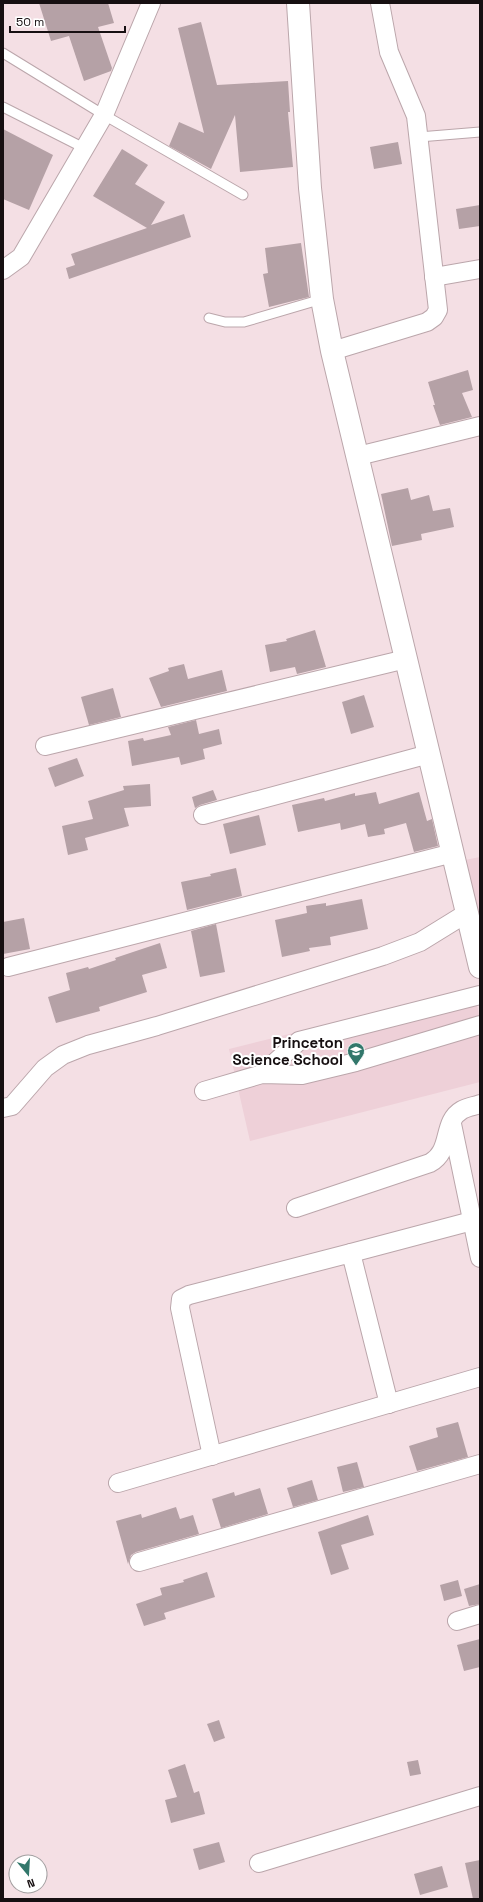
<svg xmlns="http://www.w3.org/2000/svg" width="483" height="1902" font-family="'Space Grotesk',sans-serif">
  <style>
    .built { fill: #eed0d8 }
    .building { fill: #b5a1a6 }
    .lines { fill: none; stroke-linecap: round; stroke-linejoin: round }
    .service-casing { stroke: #bba6ab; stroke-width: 11 }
    .minor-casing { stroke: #bba6ab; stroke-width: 20 }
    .tertiary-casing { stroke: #bba6ab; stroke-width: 24 }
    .service { stroke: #fff; stroke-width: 9 }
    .minor { stroke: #fff; stroke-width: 18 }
    .tertiary { stroke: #fff; stroke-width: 22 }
    .labels { text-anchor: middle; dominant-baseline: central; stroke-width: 4; stroke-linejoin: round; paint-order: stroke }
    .poi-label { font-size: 15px; font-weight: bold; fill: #160f11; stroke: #fff; text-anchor: end }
  </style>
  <rect width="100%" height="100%" fill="#f4dfe4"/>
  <g class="built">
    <path d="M 480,857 L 480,923 L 465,860 Z"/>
    <path d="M 474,988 L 480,1021 L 480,1082 L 250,1141 L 229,1049 Z"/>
  </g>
  <g class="building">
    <path d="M 39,3 L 108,3 L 114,23 L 98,27 L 112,68 L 111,71 L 84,81 L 69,36 L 51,41 Z"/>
    <path d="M 201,22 L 217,85 L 288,81 L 290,112 L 288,112 L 293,167 L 240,172 L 235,115 L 211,169 L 169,146 L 179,122 L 204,133 L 178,28 Z"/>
    <path d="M 3,129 L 53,155 L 29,210 L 3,199 Z"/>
    <path d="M 398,142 L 402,164 L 374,169 L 370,147 Z"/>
    <path d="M 122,149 L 148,165 L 135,184 L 165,202 L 151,225 L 184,214 L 191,237 L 69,279 L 66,268 L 75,265 L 71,254 L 147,228 L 93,196 Z"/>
    <path d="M 480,205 L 480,226 L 459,229 L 456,209 Z"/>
    <path d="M 301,243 L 309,297 L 269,307 L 263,274 L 268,273 L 265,248 Z"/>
    <path d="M 468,370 L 473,390 L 462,393 L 472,417 L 440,425 L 433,405 L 435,405 L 428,382 Z"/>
    <path d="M 408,488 L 411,500 L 429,495 L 433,511 L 450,508 L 454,527 L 421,534 L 422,540 L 392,546 L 381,494 Z"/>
    <path d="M 315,630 L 326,667 L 297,674 L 295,667 L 270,672 L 265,645 L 287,641 L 286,639 Z"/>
    <path d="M 184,664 L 188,679 L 222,670 L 227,691 L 161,707 L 149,678 L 169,671 L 168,668 Z"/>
    <path d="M 113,688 L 121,717 L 89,725 L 81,697 Z"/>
    <path d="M 364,695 L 374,727 L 351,734 L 342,702 Z"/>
    <path d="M 196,720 L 199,734 L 219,729 L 222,744 L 203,749 L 205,759 L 181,765 L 179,757 L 132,766 L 128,741 L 143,738 L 144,741 L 171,735 L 168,727 Z"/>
    <path d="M 77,758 L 84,776 L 55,787 L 48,768 Z"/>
    <path d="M 150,784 L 151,806 L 124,808 L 129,826 L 85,838 L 88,850 L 68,855 L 62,826 L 93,819 L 88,801 L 124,790 L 123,786 Z"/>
    <path d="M 213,790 L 217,800 L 200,805 L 195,808 L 192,797 Z"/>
    <path d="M 376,792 L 379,804 L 419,792 L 427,821 L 432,819 L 438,846 L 414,852 L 406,823 L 384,829 L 385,834 L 368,837 L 365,824 L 341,830 L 340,823 L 298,832 L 292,805 L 324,798 L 325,801 L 355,793 L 355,796 Z"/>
    <path d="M 259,815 L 266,845 L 230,854 L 223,824 Z"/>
    <path d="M 236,868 L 242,896 L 187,910 L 181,882 L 211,876 L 210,874 Z"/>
    <path d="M 362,899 L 368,929 L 330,937 L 331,945 L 309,948 L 310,951 L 282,957 L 275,920 L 307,913 L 306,906 L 326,903 L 326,906 Z"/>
    <path d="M 24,918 L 30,949 L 3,954 L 3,922 Z"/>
    <path d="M 216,924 L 225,972 L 200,977 L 191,931 Z"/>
    <path d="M 160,943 L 167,968 L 142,975 L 147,992 L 99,1007 L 100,1011 L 56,1023 L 48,997 L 70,990 L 66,973 L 88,967 L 89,969 L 116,960 L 115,958 Z"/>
    <path d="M 458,1422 L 468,1457 L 417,1471 L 409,1446 L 438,1437 L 436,1428 Z"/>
    <path d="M 357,1462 L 364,1487 L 343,1492 L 337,1467 Z"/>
    <path d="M 312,1480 L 318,1500 L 293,1507 L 287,1488 Z"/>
    <path d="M 260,1488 L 268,1514 L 221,1528 L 212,1499 L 234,1492 L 235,1496 Z"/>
    <path d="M 176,1507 L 180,1519 L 193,1515 L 199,1534 L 136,1552 L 131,1555 L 128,1564 L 116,1521 L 141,1514 L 142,1518 Z"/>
    <path d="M 368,1515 L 374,1535 L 341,1545 L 349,1569 L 331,1575 L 318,1532 Z"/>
    <path d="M 207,1572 L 215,1597 L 164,1613 L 166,1619 L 144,1626 L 136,1604 L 162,1595 L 160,1588 L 184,1582 L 183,1580 Z"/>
    <path d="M 458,1580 L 462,1596 L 444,1601 L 440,1585 Z"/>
    <path d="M 480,1584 L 480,1604 L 469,1606 L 464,1589 Z"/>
    <path d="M 480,1639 L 480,1667 L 464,1671 L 457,1645 Z"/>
    <path d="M 219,1720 L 225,1738 L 214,1742 L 207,1724 Z"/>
    <path d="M 418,1760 L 421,1774 L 410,1776 L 407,1762 Z"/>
    <path d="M 185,1764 L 194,1793 L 199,1791 L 205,1814 L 171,1823 L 165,1800 L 177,1797 L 168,1770 Z"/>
    <path d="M 219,1842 L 225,1862 L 199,1870 L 193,1849 Z"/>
    <path d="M 480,1860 L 480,1899 L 473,1899 L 465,1863 Z"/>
    <path d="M 442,1866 L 448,1887 L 420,1895 L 414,1874 Z"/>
  </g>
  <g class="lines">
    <g class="service-casing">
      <g id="service">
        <path d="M 3,53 L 104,115 L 243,195"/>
        <path d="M 3,107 L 84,148"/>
        <path d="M 419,137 L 480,132"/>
        <path d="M 209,318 L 225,322 L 244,322 L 322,299"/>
      </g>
    </g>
    <g class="minor-casing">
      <g id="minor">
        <path d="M 3,270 L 21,257 L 104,115 L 151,3"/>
        <path d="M 434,277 L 480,269"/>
        <path d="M 332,351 L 427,322 L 434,317 L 438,310 L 416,116 L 389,52 L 380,3"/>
        <path d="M 358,456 L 480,426"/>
        <path d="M 45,746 L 406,659"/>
        <path d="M 203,815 L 429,754"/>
        <path d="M 8,967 L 453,853"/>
        <path d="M 262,1074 L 299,1041 L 480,995"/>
        <path d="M 204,1091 L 262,1074 L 302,1075 L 356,1062 L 480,1025"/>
        <path d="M 3,1108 L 12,1106 L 45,1068 L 63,1055 L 88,1045 L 157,1026 L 383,956 L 420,942 L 467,913"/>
        <path d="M 452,1124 L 480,1258"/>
        <path d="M 296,1208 L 430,1163 C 453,1150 441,1122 462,1110 C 467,1107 475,1106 480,1104"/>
        <path d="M 351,1253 L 472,1221"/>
        <path d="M 212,1456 L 180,1308 L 181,1299 L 189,1295 L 351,1253 L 389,1404"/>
        <path d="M 118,1483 L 480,1377"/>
        <path d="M 139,1562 L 480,1464"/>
        <path d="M 457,1621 L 480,1614"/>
        <path d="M 259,1863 L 480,1796"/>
      </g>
    </g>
    <g class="tertiary-casing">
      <path id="tertiary" d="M 298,3 L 310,188 L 322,299 L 332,351 L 480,967"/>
    </g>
    <use href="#service" class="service"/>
    <use href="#minor" class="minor"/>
    <use href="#tertiary" class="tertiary"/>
  </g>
  <defs>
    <g id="school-pin" transform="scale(0.9)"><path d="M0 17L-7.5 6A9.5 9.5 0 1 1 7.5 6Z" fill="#32776b" stroke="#fff"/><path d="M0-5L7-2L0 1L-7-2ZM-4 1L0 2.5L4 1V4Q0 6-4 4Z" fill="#fff"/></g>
  </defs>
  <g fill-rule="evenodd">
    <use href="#school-pin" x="356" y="1051"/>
  </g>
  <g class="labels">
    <g class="poi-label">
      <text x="343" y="1042">Princeton<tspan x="343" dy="17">Science School</tspan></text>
    </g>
  </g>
  <rect width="483" height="1902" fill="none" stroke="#160f11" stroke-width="8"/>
  <g transform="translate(28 1874) rotate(162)"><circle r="19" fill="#ffffff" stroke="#a29fa0"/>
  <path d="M0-3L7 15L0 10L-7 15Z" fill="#32776b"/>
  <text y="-6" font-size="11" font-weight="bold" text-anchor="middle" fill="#160f11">N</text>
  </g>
  <path d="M10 26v6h115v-6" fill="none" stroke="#160f11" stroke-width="2"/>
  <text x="16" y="26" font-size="12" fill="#160f11" stroke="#ffffff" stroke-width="3" paint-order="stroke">50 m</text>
</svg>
